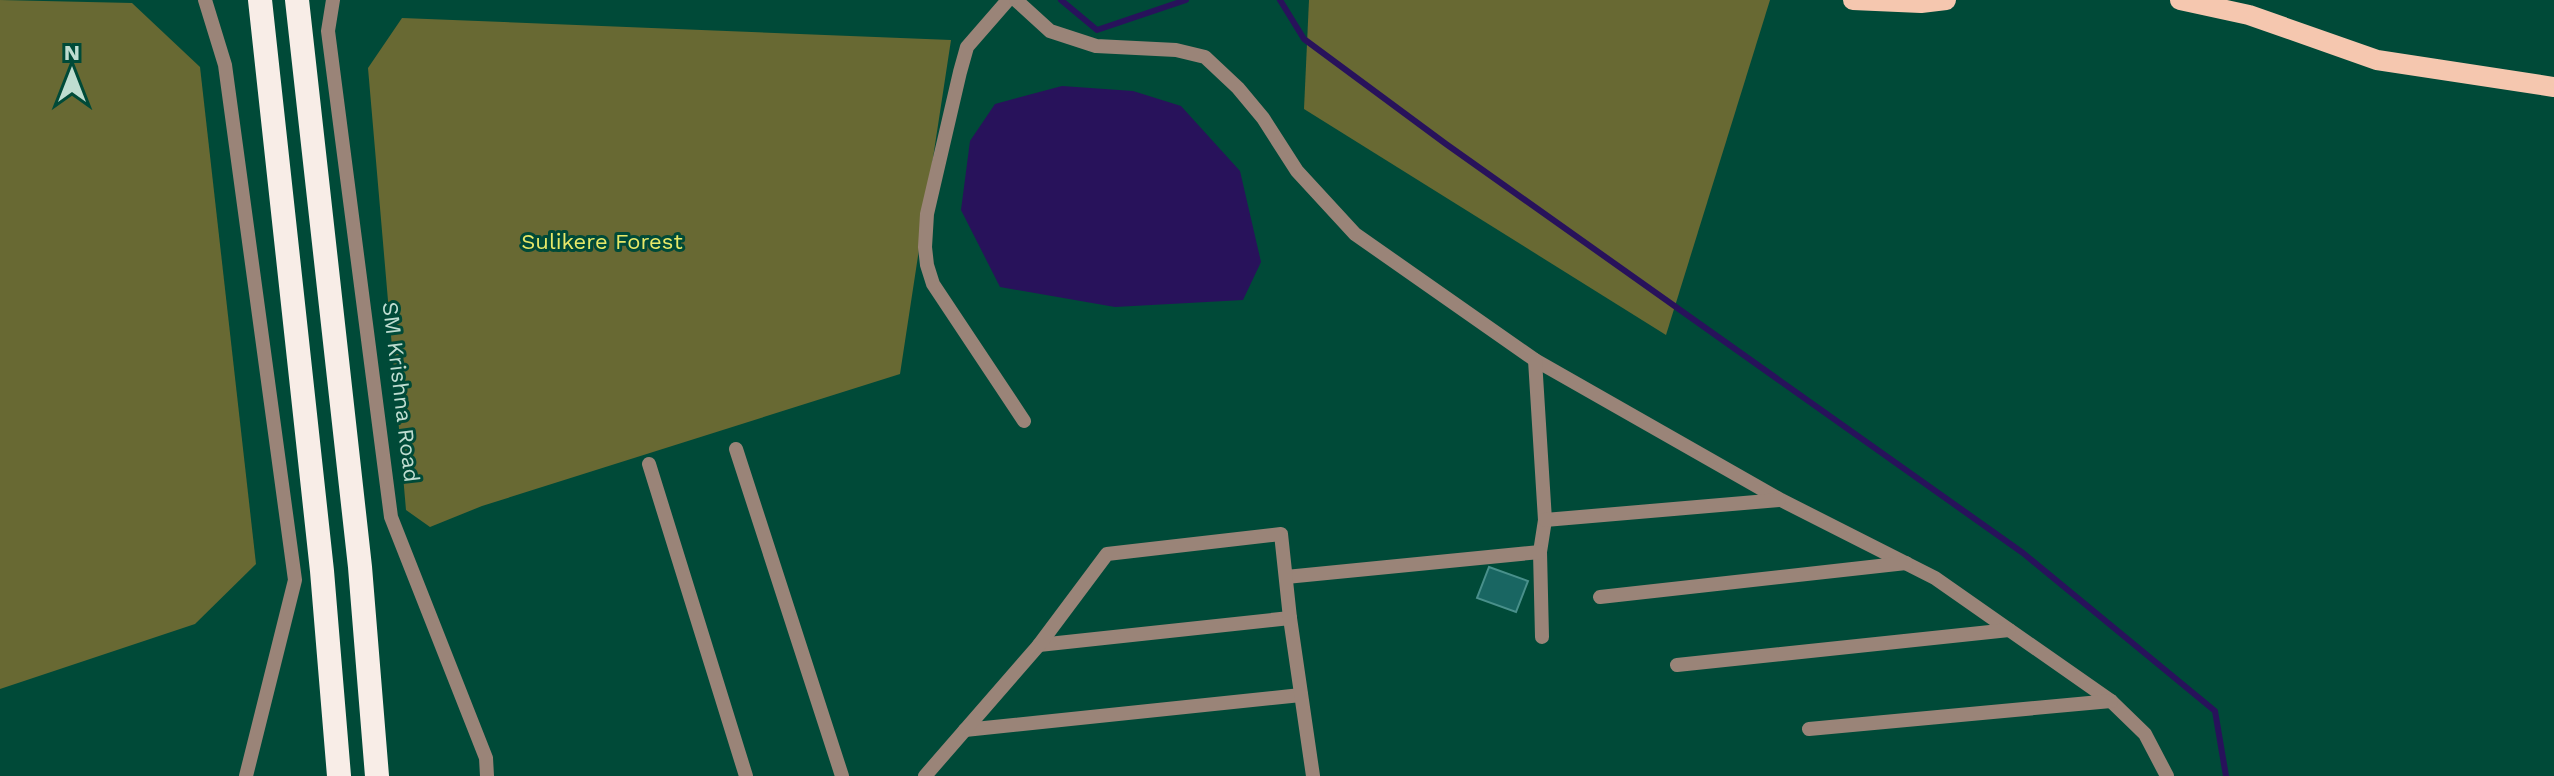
<svg xmlns="http://www.w3.org/2000/svg" width="2554" height="776" font-family="'Work Sans',sans-serif">
  <style>
    .green { fill: #686933 }
    .water { fill: #28125b }
    .lines { fill: none; stroke-linecap: round; stroke-linejoin: round }
    .stream { stroke: #28125b; stroke-width: 6 }
    .building { fill: #196662; stroke: #49908b; stroke-width: 2 }
    .minor { stroke: #9a8478; stroke-width: 14 }
    .major { stroke: #f5c7af; stroke-width: 20 }
    .highway { stroke: #f8ede7; stroke-width: 24 }
    .labels { text-anchor: middle; dominant-baseline: central; stroke-width: 6; stroke-linejoin: round; paint-order: stroke }
    .park-label { font-size: 22px; fill: #e8e969; stroke: #004a38 }
    .street-label { font-size: 22px; fill: #bfddd1; stroke: #004a38 }
  </style>
  <rect width="100%" height="100%" fill="#004a38"/>
  <g class="green">
    <path d="M 0,0 L 132,3 L 200,67 L 256,564 L 195,624 L 0,689 Z"/>
    <path d="M 1309,0 L 1770,0 L 1666,335 L 1304,109 Z"/>
    <path d="M 402,18 L 951,40 L 900,374 L 482,506 L 430,527 L 406,510 L 368,68 Z"/>
  </g>
  <path class="water" d="M 1062,86 L 1133,91 L 1181,106 L 1240,171 L 1261,262 L 1243,300 L 1115,307 L 1000,287 L 961,210 L 970,141 L 995,104 Z"/>
  <g class="lines">
    <g class="stream">
      <path d="M 1061,0 L 1097,30 L 1186,0"/>
      <path d="M 1280,0 L 1304,39 L 1446,144 L 2023,553 L 2215,711 L 2226,776"/>
    </g>
  </g>
  <path class="building" d="M 1489,567 L 1528,581 L 1516,612 L 1477,598 Z"/>
  <g class="lines">
    <g class="minor">
      <path d="M 205,0 L 225,65 L 295,580 L 246,776"/>
      <path d="M 333,0 L 328,31 L 391,517 L 486,758 L 487,776"/>
      <path d="M 1008,0 L 967,47 L 960,72 L 927,214 L 925,247 L 927,265 L 933,284 L 1024,421"/>
      <path d="M 1016,0 L 1050,31 L 1096,46 L 1176,50 L 1205,57 L 1238,88 L 1263,118 L 1297,171 L 1355,234 L 1535,360 L 1781,500 L 1935,578 L 2111,701 L 2145,734 L 2167,776"/>
      <path d="M 1535,360 L 1545,520 L 1540,552 L 1542,637"/>
      <path d="M 736,449 L 842,776"/>
      <path d="M 649,464 L 746,776"/>
      <path d="M 1545,520 L 1779,500"/>
      <path d="M 1286,577 L 1540,552"/>
      <path d="M 1600,597 L 1906,563"/>
      <path d="M 1039,645 L 1290,618"/>
      <path d="M 1677,665 L 2009,630"/>
      <path d="M 1809,729 L 2111,701"/>
      <path d="M 965,730 L 1301,695"/>
      <path d="M 925,776 L 1039,645 L 1107,554 L 1281,534 L 1290,618 L 1313,776"/>
    </g>
    <g class="major">
      <path d="M 1853,0 L 1921,3 L 1946,0"/>
      <path d="M 2180,0 L 2249,15 L 2377,60 L 2554,87"/>
    </g>
    <g class="highway">
      <path d="M 260,0 L 322,571 L 339,776"/>
      <path d="M 297,0 L 360,567 L 377,776"/>
    </g>
  </g>
  <g class="labels">
    <g class="park-label">
      <text x="602" y="241">Sulikere Forest</text>
    </g>
    <g class="street-label">
      <text transform="translate(401 392) rotate(83)">SM Krishna Road</text>
    </g>
  </g>
  <g transform="translate(72 72)" stroke="#004a38" stroke-width="6" paint-order="stroke">
  <path d="M0-6L14 30L0 20L-14 30Z" fill="#bfddd1"/>
  <text y="-12" font-size="22" font-weight="bold" text-anchor="middle" fill="#bfddd1">N</text>
  </g>
</svg>
